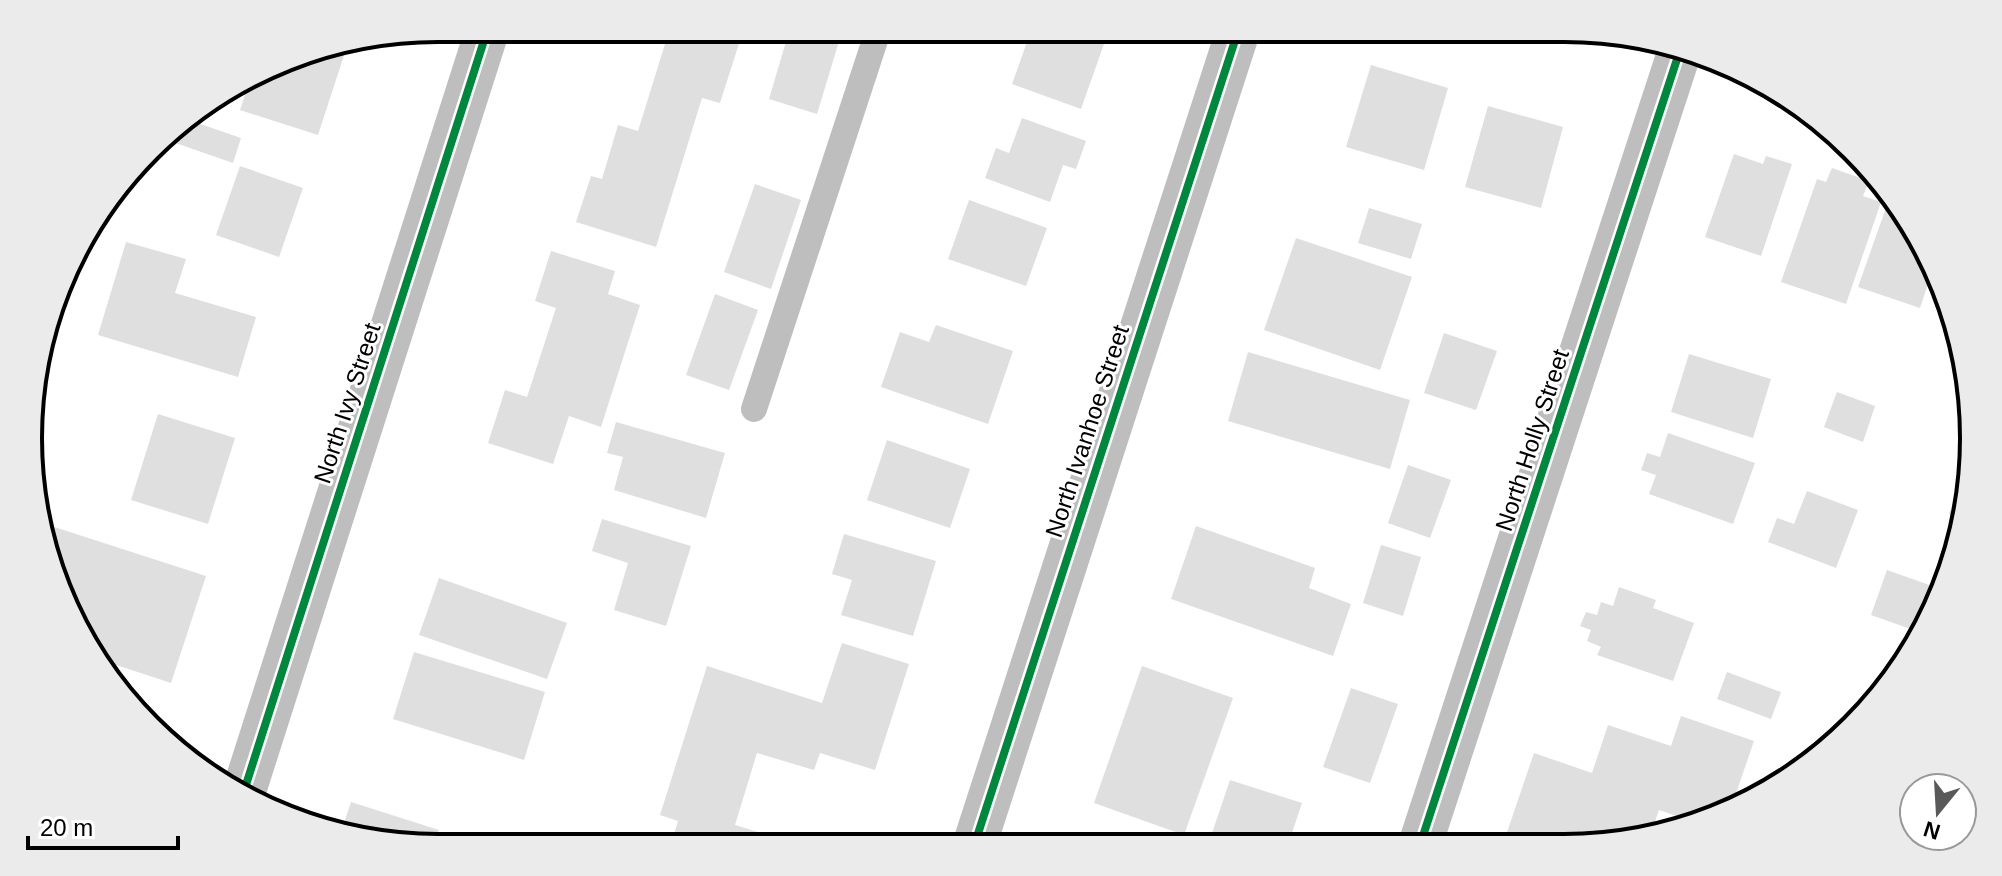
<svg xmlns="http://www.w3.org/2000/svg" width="2002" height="876" font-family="Helvetica,sans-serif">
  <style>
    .building { fill: #dfdfdf }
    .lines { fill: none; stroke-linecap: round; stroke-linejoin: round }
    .service { stroke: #bebebe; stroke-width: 26 }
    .minor { stroke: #bebebe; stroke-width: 44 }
    .cycleway-casing { stroke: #fff; stroke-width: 13 }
    .cycleway { stroke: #00873e; stroke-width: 8 }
    .labels { text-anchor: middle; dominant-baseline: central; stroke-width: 6; stroke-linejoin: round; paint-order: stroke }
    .street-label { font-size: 24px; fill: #000; stroke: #fff }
    .rim { fill: none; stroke: #000; stroke-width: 4 }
  </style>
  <rect width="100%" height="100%" fill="#fff"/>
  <g class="building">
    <path d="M 670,28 L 744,28 L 720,103 L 702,98 L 656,247 L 576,222 L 591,176 L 602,179 L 618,125 L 638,131 Z"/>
    <path d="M 790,28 L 843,28 L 817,114 L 769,99 Z"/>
    <path d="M 1032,28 L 1059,28 L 1104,44 L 1081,109 L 1012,84 Z"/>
    <path d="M 348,43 L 318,135 L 240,110 L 249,83 L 306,50 Z"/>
    <path d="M 1371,65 L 1448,88 L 1424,170 L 1346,147 Z"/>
    <path d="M 1488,106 L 1563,127 L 1541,208 L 1465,187 Z"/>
    <path d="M 1022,118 L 1086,141 L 1076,169 L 1063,165 L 1050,202 L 985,178 L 996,148 L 1009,153 Z"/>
    <path d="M 186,119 L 241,138 L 233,163 L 161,138 L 168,129 Z"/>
    <path d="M 1734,154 L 1763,164 L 1766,156 L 1792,164 L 1761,256 L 1705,237 Z"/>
    <path d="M 240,166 L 303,188 L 279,257 L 216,235 Z"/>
    <path d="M 1832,168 L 1869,181 L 1863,196 L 1881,202 L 1846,304 L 1781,282 L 1817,179 L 1826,182 Z"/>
    <path d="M 755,184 L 801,200 L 771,289 L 724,272 Z"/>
    <path d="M 969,200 L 1047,228 L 1026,286 L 948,259 Z"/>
    <path d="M 1887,205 L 1893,207 L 1932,257 L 1934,266 L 1920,308 L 1858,287 Z"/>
    <path d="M 1369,208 L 1422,224 L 1411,259 L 1358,243 Z"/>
    <path d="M 1296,238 L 1412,277 L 1380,370 L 1264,330 Z"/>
    <path d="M 126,242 L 186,259 L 175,293 L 256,317 L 238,377 L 98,335 Z"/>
    <path d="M 551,251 L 615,271 L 608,294 L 640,305 L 601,427 L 569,416 L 553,464 L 488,443 L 505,390 L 527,397 L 556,308 L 535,301 Z"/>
    <path d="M 715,294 L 758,310 L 729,390 L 686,375 Z"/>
    <path d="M 936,325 L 1013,351 L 988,424 L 881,387 L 900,332 L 929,342 Z"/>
    <path d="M 1444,333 L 1497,351 L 1476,410 L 1424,393 Z"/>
    <path d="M 1248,352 L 1410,400 L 1390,469 L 1228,421 Z"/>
    <path d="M 1689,354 L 1771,379 L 1753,438 L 1671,412 Z"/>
    <path d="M 1837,392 L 1875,406 L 1863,442 L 1824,427 Z"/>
    <path d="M 158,414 L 235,438 L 208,524 L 131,500 Z"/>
    <path d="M 616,422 L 725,453 L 706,518 L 614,490 L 623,457 L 607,453 Z"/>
    <path d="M 1668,433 L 1755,463 L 1733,524 L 1649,494 L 1656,475 L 1641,470 L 1647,453 L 1660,457 Z"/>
    <path d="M 887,440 L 970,469 L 950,528 L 867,500 Z"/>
    <path d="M 1408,465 L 1451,480 L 1430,538 L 1388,523 Z"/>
    <path d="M 1959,486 L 1963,487 L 1959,518 L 1949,514 Z"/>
    <path d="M 1807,491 L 1858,510 L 1836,568 L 1768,542 L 1777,518 L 1794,524 Z"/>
    <path d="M 602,519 L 691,546 L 666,626 L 614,610 L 628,563 L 592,551 Z"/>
    <path d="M 42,523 L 206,576 L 171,683 L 95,658 L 83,643 Z"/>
    <path d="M 1196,526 L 1315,568 L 1309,588 L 1351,604 L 1333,656 L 1171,599 Z"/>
    <path d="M 844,534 L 936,561 L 913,636 L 841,615 L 852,580 L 832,574 Z"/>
    <path d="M 1381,545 L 1421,557 L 1403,616 L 1363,603 Z"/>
    <path d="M 1887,570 L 1935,587 L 1919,632 L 1871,615 Z"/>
    <path d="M 439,578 L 567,623 L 547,679 L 419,635 Z"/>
    <path d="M 1619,587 L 1656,600 L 1653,608 L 1694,623 L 1673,681 L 1597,655 L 1601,647 L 1587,641 L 1591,630 L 1580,626 L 1586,612 L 1597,615 L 1601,602 L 1613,606 Z"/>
    <path d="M 842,643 L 909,664 L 875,770 L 820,753 L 814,770 L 757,753 L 735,825 L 782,839 L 779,847 L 670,847 L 678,821 L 660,815 L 707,666 L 822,703 Z"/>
    <path d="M 414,652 L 545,692 L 524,760 L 393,719 Z"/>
    <path d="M 1142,666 L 1233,698 L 1184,835 L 1094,803 Z"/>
    <path d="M 1727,672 L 1781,692 L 1771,719 L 1717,699 Z"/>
    <path d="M 1351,688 L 1398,704 L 1370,783 L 1323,767 Z"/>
    <path d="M 1681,716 L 1754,741 L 1730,811 L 1721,817 L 1697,823 L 1659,810 L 1650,836 L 1628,842 L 1592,830 L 1587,845 L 1516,845 L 1504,841 L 1534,753 L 1592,773 L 1608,725 L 1671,746 Z"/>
    <path d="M 1230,780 L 1302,803 L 1288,845 L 1239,846 L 1211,836 Z"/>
    <path d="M 351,802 L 439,830 L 434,847 L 341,832 Z"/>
  </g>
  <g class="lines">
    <path class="service" d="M 754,409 L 879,28"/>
    <g class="minor">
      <path d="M 244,791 L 488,28"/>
      <path d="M 1420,845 L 1681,47"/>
      <path d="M 974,846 L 1239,28"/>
    </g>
    <g class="cycleway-casing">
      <g id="cycleway">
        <path d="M 244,791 L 488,28"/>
        <path d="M 1420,845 L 1681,47"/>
        <path d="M 974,846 L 1239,28"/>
      </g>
    </g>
    <use href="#cycleway" class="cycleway"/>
  </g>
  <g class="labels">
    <g class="street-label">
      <text transform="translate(347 403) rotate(-72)">North Ivy Street</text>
      <text transform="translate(1087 431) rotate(-72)">North Ivanhoe Street</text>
      <text transform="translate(1532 440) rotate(-72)">North Holly Street</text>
    </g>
  </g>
  <path d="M0 0H2002V876H0ZM438 42H1564A396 396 0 0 1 1960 438V438A396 396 0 0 1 1564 834H438A396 396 0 0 1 42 438V438A396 396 0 0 1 438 42Z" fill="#ebebeb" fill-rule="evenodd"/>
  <path class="rim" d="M438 42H1564A396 396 0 0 1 1960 438V438A396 396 0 0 1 1564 834H438A396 396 0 0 1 42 438V438A396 396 0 0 1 438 42Z"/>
  <g transform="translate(1938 812) rotate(198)"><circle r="38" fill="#ffffff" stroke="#999999" stroke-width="2"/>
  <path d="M0-6L14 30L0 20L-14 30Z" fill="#595959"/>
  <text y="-12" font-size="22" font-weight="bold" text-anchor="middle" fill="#000000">N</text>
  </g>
  <path d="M28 836v12h150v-12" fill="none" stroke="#000000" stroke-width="4"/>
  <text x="40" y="836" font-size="24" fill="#000000" stroke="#ffffff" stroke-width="6" paint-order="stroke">20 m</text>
</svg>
